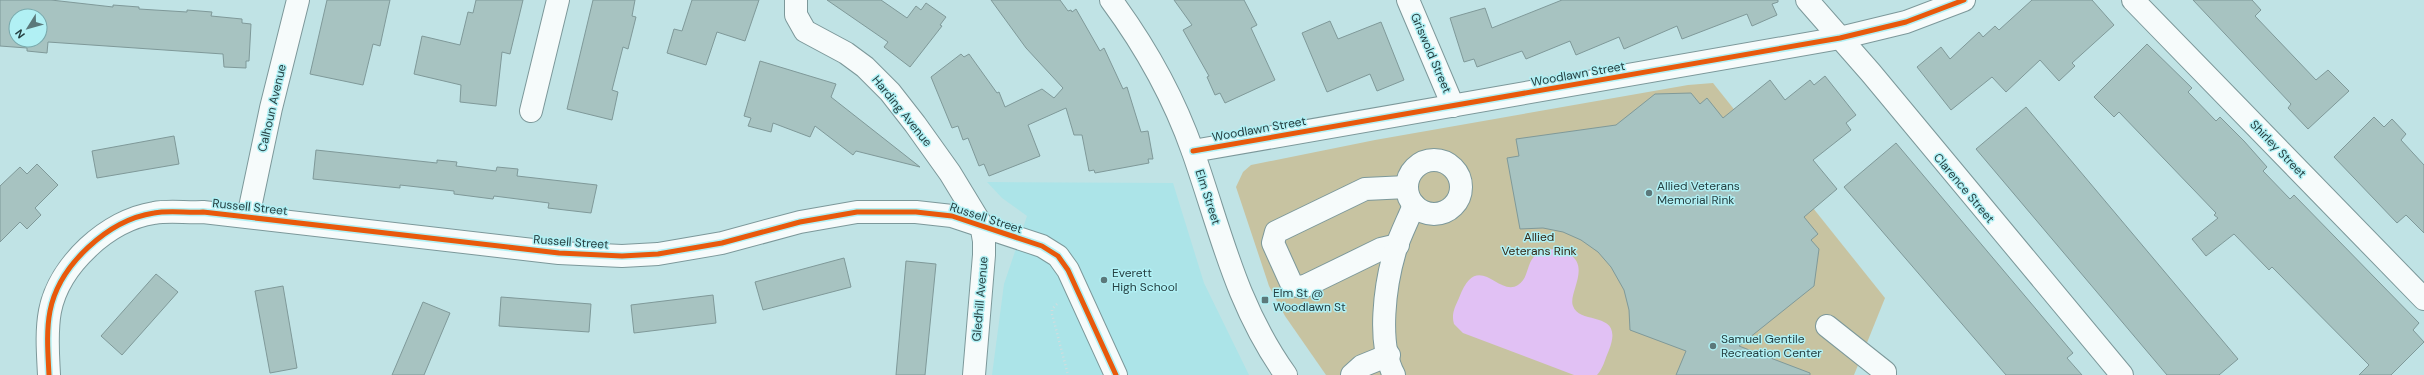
<svg xmlns="http://www.w3.org/2000/svg" width="2424" height="375" font-family="'DM Sans',sans-serif">
  <style>
    .built { fill: #ace4e8 }
    .green { fill: #c7c3a1 }
    .water { fill: #e1c1f4 }
    .building { fill: #a7c3c1; stroke: #7f9999; fill-rule: evenodd }
    .lines { fill: none; stroke-linecap: round; stroke-linejoin: round }
    .minor-casing { stroke: #7c989a; stroke-width: 24 }
    .major-casing { stroke: #7c989a; stroke-width: 24 }
    .path { stroke: #d2ddde; stroke-width: 2.5; stroke-dasharray: 1 3; stroke-linecap: butt }
    .minor { stroke: #f6fbfb; stroke-width: 22 }
    .major { stroke: #f6fbfb; stroke-width: 22 }
    .cycleway-casing { stroke: #b1f0f4; stroke-width: 8 }
    .cycleway { stroke: #e8590c; stroke-width: 5 }
    .poi-dot { fill: #5b787a; stroke: #b1f0f4; stroke-width: 1.5 }
    .labels { text-anchor: middle; dominant-baseline: central; stroke-width: 3; stroke-linejoin: round; paint-order: stroke }
    .street-label { font-size: 12px; fill: #253f41; stroke: #b1f0f4 }
    .poi-label { font-size: 12px; fill: #253f41; stroke: #b1f0f4; text-anchor: start }
    .park-label { font-size: 12px; fill: #342916; stroke: #b1f0f4 }
  </style>
  <rect width="100%" height="100%" fill="#c0e3e5"/>
  <path class="built" d="M 987,182 L 1173,183 L 1204,283 L 1249,375 L 992,375 L 1004,284 L 1027,216 L 1002,198 Z"/>
  <path class="green" d="M 1713,83 L 1885,298 L 1854,375 L 1326,375 L 1285,316 L 1269,286 L 1236,187 L 1243,172 L 1251,165 L 1375,140 L 1688,85 Z"/>
  <path class="water" d="M 1555,249 C 1599,258 1567,292 1573,306 C 1580,326 1625,309 1609,350 C 1605,359 1603,369 1597,375 L 1574,375 L 1463,333 L 1454,324 C 1451,314 1455,307 1459,298 C 1478,248 1498,298 1518,285 C 1534,274 1521,251 1555,249 Z"/>
  <g class="building">
    <path d="M 0,0 L 51,0 L 113,7 L 113,5 L 139,7 L 139,9 L 187,12 L 187,10 L 212,12 L 211,16 L 242,19 L 242,23 L 251,24 L 249,61 L 246,61 L 246,68 L 224,67 L 223,54 L 48,42 L 47,53 L 27,51 L 27,48 L 0,46 ZM 16,16 L 40,16 L 40,40 L 16,40 Z"/>
    <path d="M 327,0 L 390,0 L 380,46 L 373,44 L 363,85 L 310,74 Z"/>
    <path d="M 476,0 L 523,0 L 510,54 L 502,52 L 496,106 L 460,102 L 461,85 L 414,74 L 422,36 L 460,45 L 468,12 L 473,13 Z"/>
    <path d="M 593,0 L 635,0 L 632,16 L 636,17 L 628,49 L 623,47 L 612,90 L 618,92 L 612,120 L 567,109 Z"/>
    <path d="M 692,0 L 759,0 L 745,41 L 717,32 L 706,65 L 667,53 L 674,29 L 682,31 Z"/>
    <path d="M 827,0 L 881,0 L 907,18 L 916,6 L 921,10 L 926,3 L 946,17 L 940,25 L 942,26 L 910,67 L 884,47 L 888,42 Z"/>
    <path d="M 991,0 L 1060,0 L 1068,11 L 1071,10 L 1072,12 L 1076,9 L 1100,51 L 1104,48 L 1123,89 L 1127,87 L 1141,132 L 1148,131 L 1153,159 L 1148,159 L 1149,163 L 1095,173 L 1094,170 L 1089,171 L 1082,135 L 1074,135 L 1066,108 L 1028,125 L 1040,156 L 989,176 L 984,164 L 979,166 L 968,138 L 963,140 L 958,126 L 952,128 L 931,77 L 961,54 L 964,57 L 969,54 L 997,93 L 999,92 L 1005,107 L 1042,89 L 1054,98 L 1063,88 L 1026,48 Z"/>
    <path d="M 1174,0 L 1244,0 L 1257,25 L 1251,28 L 1275,80 L 1225,103 L 1220,93 L 1215,95 L 1207,77 L 1209,76 L 1183,30 L 1192,25 Z"/>
    <path d="M 1562,0 L 1778,0 L 1778,2 L 1772,4 L 1777,15 L 1752,26 L 1747,14 L 1682,39 L 1677,26 L 1624,49 L 1619,37 L 1576,55 L 1570,41 L 1526,59 L 1522,51 L 1477,67 L 1474,59 L 1464,62 L 1450,18 L 1485,8 L 1492,28 Z"/>
    <path d="M 2032,0 L 2092,0 L 2114,25 L 2072,63 L 2075,66 L 2059,81 L 2040,60 L 2006,92 L 1992,77 L 1951,110 L 1917,67 L 1941,47 L 1950,59 L 1979,32 L 1983,37 L 1995,26 L 1999,30 Z"/>
    <path d="M 2193,0 L 2252,0 L 2261,10 L 2255,16 L 2316,80 L 2328,70 L 2349,91 L 2308,129 L 2288,108 L 2291,104 Z"/>
    <path d="M 1330,21 L 1338,39 L 1381,22 L 1404,80 L 1377,91 L 1370,74 L 1327,92 L 1302,33 Z"/>
    <path d="M 2147,44 L 2192,88 L 2188,92 L 2216,121 L 2220,117 L 2244,141 L 2267,167 L 2263,171 L 2290,199 L 2294,195 L 2419,323 L 2413,330 L 2424,342 L 2391,375 L 2359,375 L 2369,365 L 2272,267 L 2269,270 L 2234,234 L 2206,256 L 2192,239 L 2218,218 L 2214,215 L 2216,213 L 2119,112 L 2114,117 L 2094,97 Z"/>
    <path d="M 760,61 L 836,84 L 831,97 L 920,167 L 856,151 L 853,155 L 815,126 L 810,137 L 773,123 L 771,132 L 748,126 L 751,118 L 744,116 Z"/>
    <path d="M 1825,76 L 1856,115 L 1846,123 L 1851,130 L 1813,160 L 1837,189 L 1804,217 L 1818,234 L 1811,240 L 1819,249 L 1814,286 L 1739,346 L 1810,373 L 1810,375 L 1676,375 L 1686,351 L 1630,330 L 1629,310 L 1624,290 L 1611,267 L 1598,252 L 1581,240 L 1563,232 L 1543,228 L 1520,229 L 1507,158 L 1519,156 L 1516,139 L 1616,125 L 1655,94 L 1691,93 L 1700,104 L 1707,98 L 1723,118 L 1770,80 L 1785,100 L 1810,80 L 1814,85 Z"/>
    <path d="M 2026,107 L 2238,359 L 2219,375 L 2167,375 L 1976,149 Z"/>
    <path d="M 2374,117 L 2384,127 L 2392,119 L 2406,134 L 2401,140 L 2424,165 L 2424,233 L 2406,215 L 2397,223 L 2334,157 Z"/>
    <path d="M 174,136 L 179,164 L 97,178 L 92,151 Z"/>
    <path d="M 1896,143 L 2073,353 L 2067,358 L 2082,375 L 2006,375 L 1844,187 Z"/>
    <path d="M 316,150 L 437,163 L 437,160 L 457,162 L 456,166 L 496,171 L 497,167 L 518,169 L 517,176 L 597,185 L 591,213 L 548,208 L 549,203 L 494,196 L 493,199 L 454,194 L 454,191 L 400,185 L 400,188 L 313,179 Z"/>
    <path d="M 37,164 L 58,185 L 35,208 L 41,215 L 27,229 L 20,222 L 0,242 L 0,186 L 20,167 L 27,174 Z"/>
    <path d="M 844,258 L 851,287 L 763,310 L 755,282 Z"/>
    <path d="M 906,261 L 936,264 L 925,375 L 896,375 Z"/>
    <path d="M 156,274 L 178,292 L 122,355 L 101,336 Z"/>
    <path d="M 283,286 L 297,368 L 270,373 L 255,291 Z"/>
    <path d="M 713,295 L 716,323 L 634,333 L 631,305 Z"/>
    <path d="M 501,297 L 591,304 L 589,332 L 499,326 Z"/>
    <path d="M 423,302 L 450,313 L 424,375 L 392,375 Z"/>
  </g>
  <g class="lines">
    <g class="minor-casing">
      <g id="minor">
        <path d="M 796,0 L 796,15 L 805,31 L 846,53 L 865,67 L 890,92 L 915,124 L 950,173 L 981,224 L 984,241 L 984,255 L 974,375"/>
        <path d="M 1408,0 L 1453,106"/>
        <path d="M 1807,0 L 1871,73 L 2122,375"/>
        <path d="M 2133,0 L 2424,299"/>
        <path d="M 531,111 L 558,0"/>
        <path d="M 1193,151 L 1840,38 L 1906,22 L 1964,0"/>
        <circle cx="1434" cy="187" r="27"/>
        <path d="M 248,217 L 271,108 L 298,0"/>
        <path d="M 1398,245 L 1381,249 L 1303,287 L 1292,285 L 1273,243 L 1276,232 L 1365,189 L 1407,187"/>
        <path d="M 1827,326 L 1885,372 L 1885,375"/>
        <path d="M 49,375 C 48,354 46,332 50,311 C 59,265 108,220 154,213 C 169,210 187,213 203,212 L 559,253 L 622,256 L 658,254 L 722,243 L 800,222 L 857,212 L 916,212 L 952,216 L 1042,246 L 1058,256 L 1068,270 L 1116,375"/>
        <path d="M 1352,375 L 1362,366 L 1389,355"/>
        <path d="M 1394,375 C 1377,343 1385,285 1395,251 C 1400,235 1408,220 1414,205"/>
      </g>
    </g>
    <g class="major-casing">
      <path id="major" d="M 1111,0 C 1145,46 1174,98 1193,152 C 1221,232 1236,305 1286,375"/>
    </g>
    <path class="path" d="M 1057,304 L 1052,309 L 1052,314 L 1068,375"/>
    <use href="#minor" class="minor"/>
    <use href="#major" class="major"/>
    <g class="cycleway-casing">
      <g id="cycleway">
        <path d="M 1193,151 L 1840,38 L 1906,22 L 1964,0"/>
        <path d="M 49,375 C 48,354 46,332 50,311 C 59,265 108,220 154,213 C 169,210 187,213 203,212 L 559,253 L 622,256 L 658,254 L 722,243 L 800,222 L 857,212 L 916,212 L 952,216 L 1042,246 L 1058,256 L 1068,270 L 1116,375"/>
      </g>
    </g>
    <use href="#cycleway" class="cycleway"/>
  </g>
  <g class="poi-dot">
    <circle cx="1649" cy="193" r="4"/>
    <circle cx="1104" cy="280" r="4"/>
    <rect x="1261" y="296" width="8" height="8" rx="2"/>
    <circle cx="1713" cy="346" r="4"/>
  </g>
  <g class="labels">
    <g class="street-label">
      <text transform="translate(1431 53) rotate(67)">Griswold Street</text>
      <text transform="translate(1578 74) rotate(-10)">Woodlawn Street</text>
      <text transform="translate(272 108) rotate(-77)">Calhoun Avenue</text>
      <text transform="translate(902 111) rotate(51)">Harding Avenue</text>
      <text transform="translate(1259 129) rotate(-10)">Woodlawn Street</text>
      <text transform="translate(2278 149) rotate(46)">Shirley Street</text>
      <text transform="translate(1964 188) rotate(50)">Clarence Street</text>
      <text transform="translate(1208 197) rotate(72)">Elm Street</text>
      <text transform="translate(250 207) rotate(6)">Russell Street</text>
      <text transform="translate(986 218) rotate(18)">Russell Street</text>
      <text transform="translate(571 242) rotate(4)">Russell Street</text>
      <text transform="translate(980 299) rotate(-85)">Gledhill Avenue</text>
    </g>
    <g class="poi-label">
      <text x="1657" y="186">Allied Veterans<tspan x="1657" dy="14">Memorial Rink</tspan></text>
      <text x="1112" y="273">Everett<tspan x="1112" dy="14">High School</tspan></text>
      <text x="1273" y="293">Elm St @<tspan x="1273" dy="14">Woodlawn St</tspan></text>
      <text x="1721" y="339">Samuel Gentile<tspan x="1721" dy="14">Recreation Center</tspan></text>
    </g>
    <g class="park-label">
      <text x="1539" y="237">Allied<tspan x="1539" dy="14">Veterans Rink</tspan></text>
    </g>
  </g>
  <g transform="translate(28 28) rotate(233)"><circle r="19" fill="#b1f0f4" stroke="#79a9ac"/>
  <path d="M0-3L7 15L0 10L-7 15Z" fill="#5b787a"/>
  <text y="-6" font-size="11" font-weight="bold" text-anchor="middle" fill="#253f41">N</text>
  </g>
</svg>
